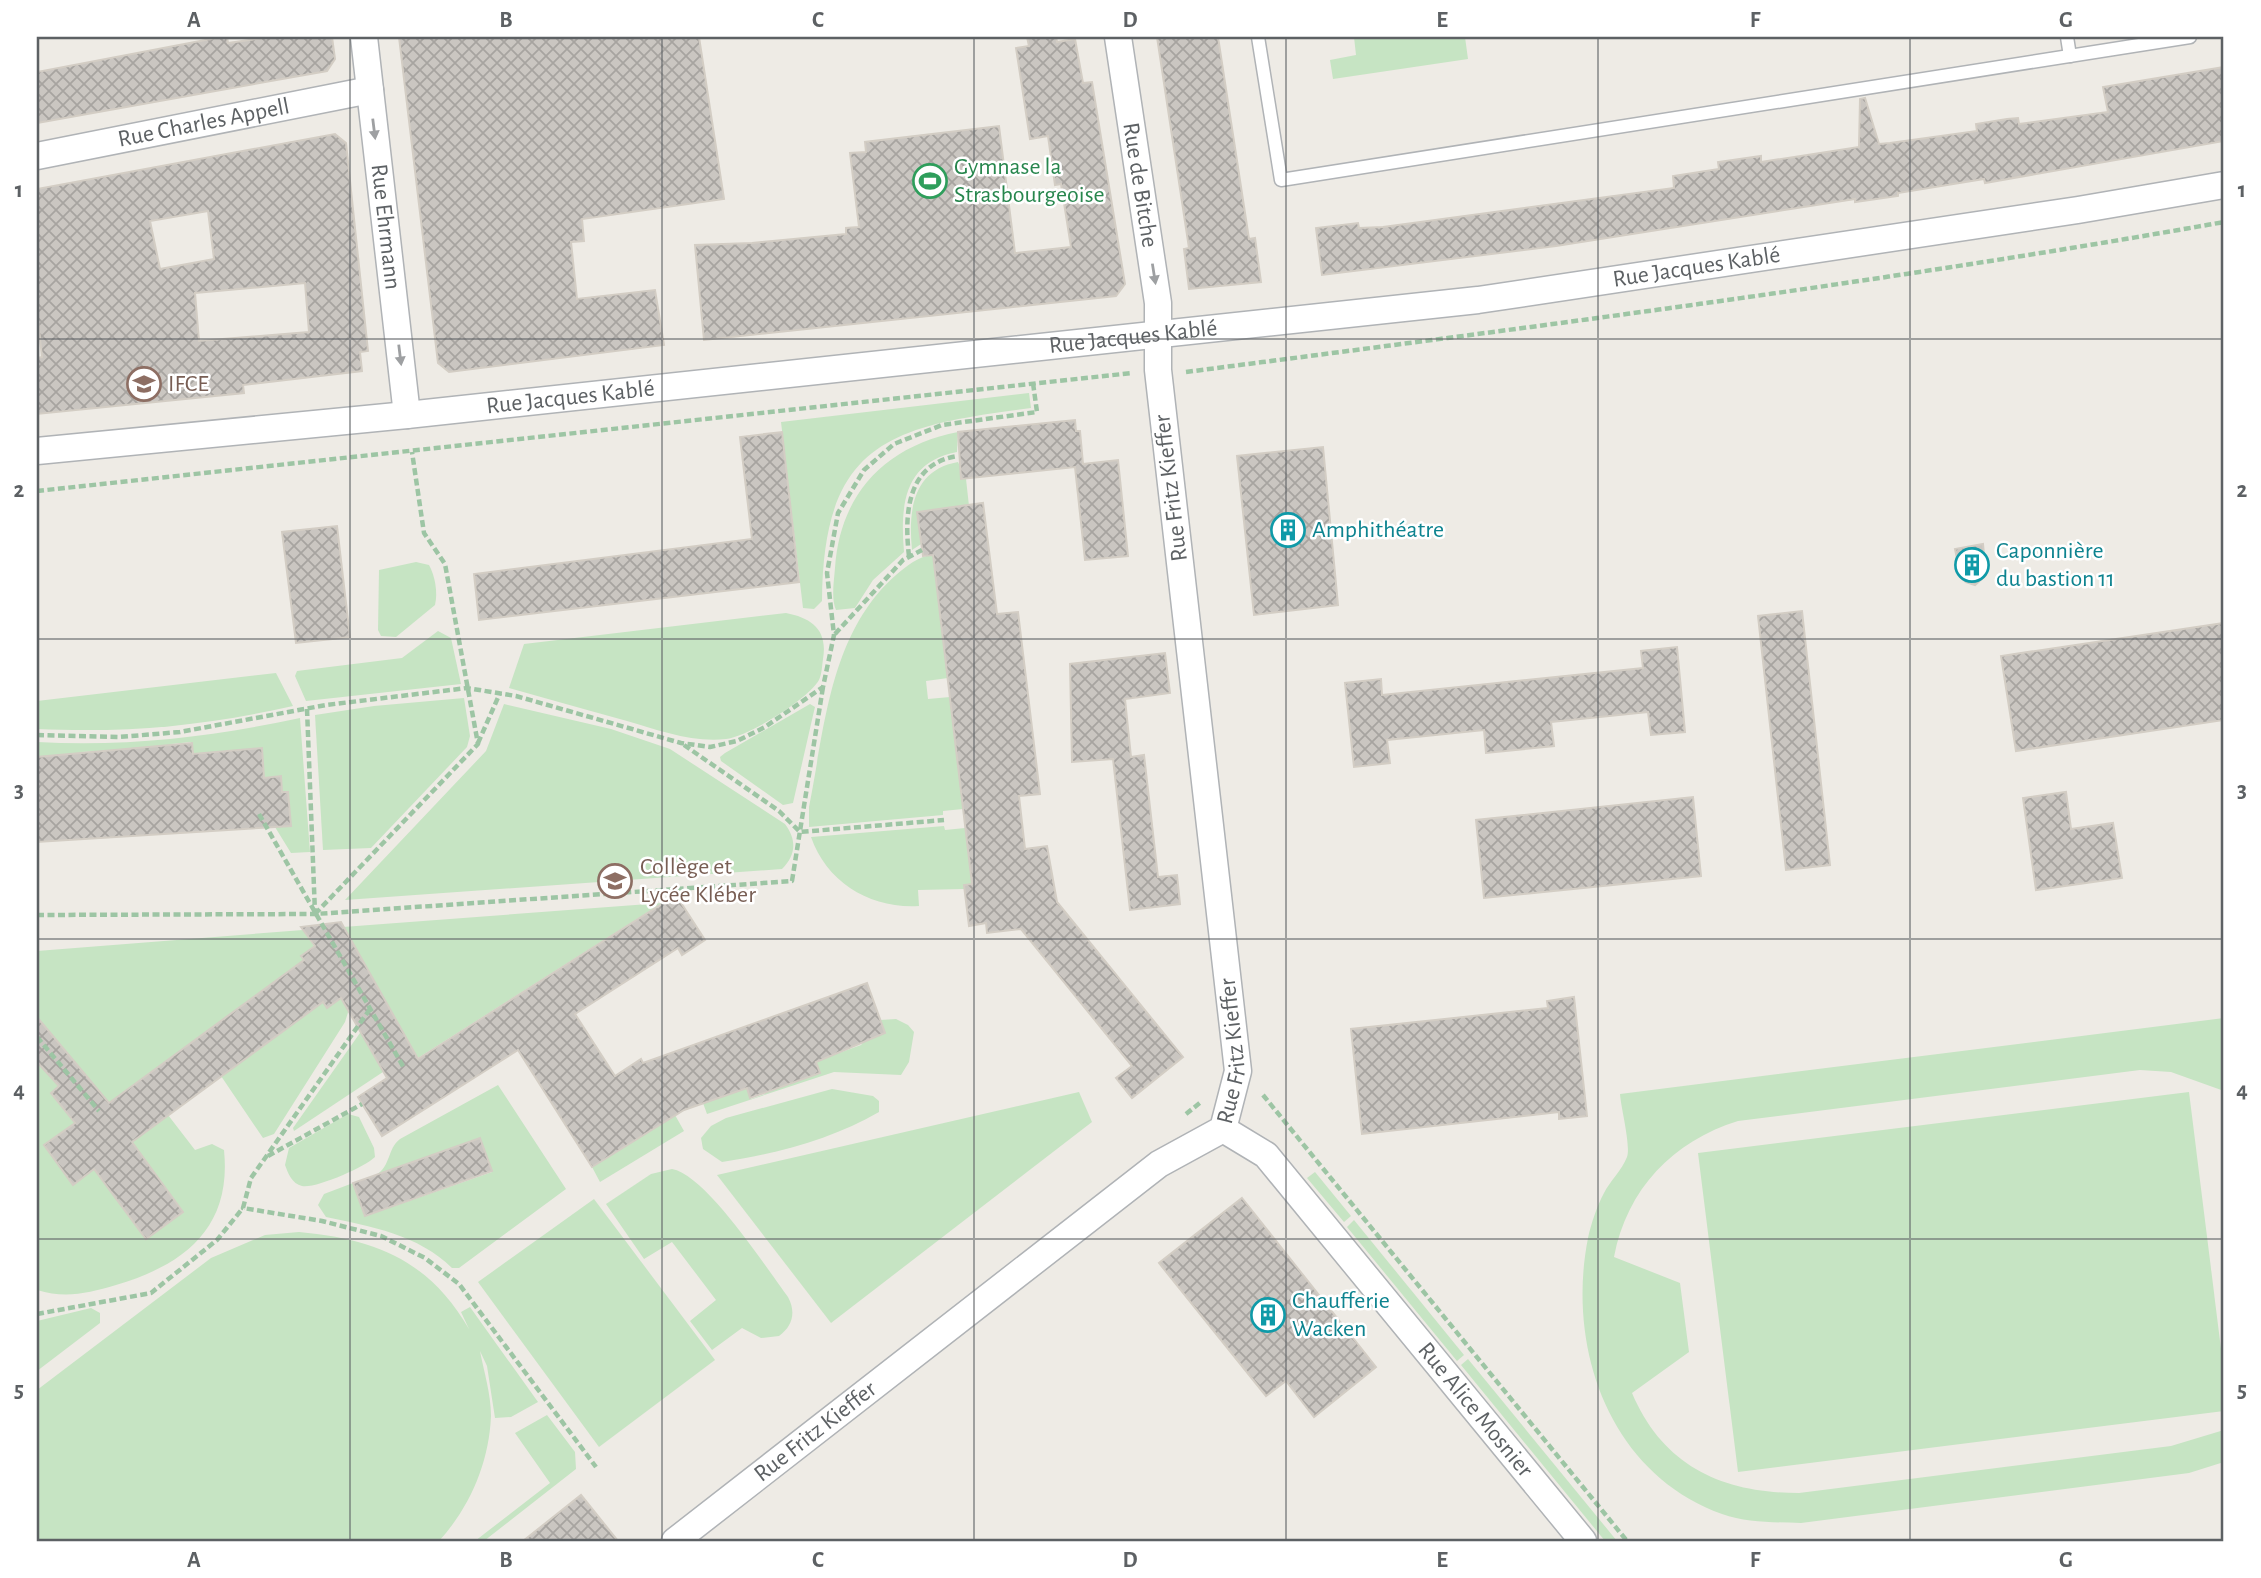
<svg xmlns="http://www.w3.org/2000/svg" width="2261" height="1578" font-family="'Alegreya Sans',sans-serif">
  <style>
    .grass { fill: #c6e4c3 }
    .building { fill: url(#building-cross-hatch); stroke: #d3cdc4; stroke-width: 2; fill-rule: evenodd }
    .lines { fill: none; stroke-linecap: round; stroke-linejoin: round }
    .lane-casing { stroke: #b0b3b6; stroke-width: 15 }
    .street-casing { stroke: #b0b3b6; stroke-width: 29 }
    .path { stroke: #9dc5a4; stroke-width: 4.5; stroke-dasharray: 7 3.5; stroke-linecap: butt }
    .lane { stroke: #fff; stroke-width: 12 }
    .street { stroke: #fff; stroke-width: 26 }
    .oneway { fill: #9ea0a2 }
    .grid { fill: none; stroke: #5d6164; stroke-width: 2; stroke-opacity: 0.55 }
    .labels { text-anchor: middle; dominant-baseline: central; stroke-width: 5; stroke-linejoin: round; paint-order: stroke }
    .street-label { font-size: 24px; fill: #5d6164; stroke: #fff }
    .leisure-label { font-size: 24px; fill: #27864d; stroke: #fff; text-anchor: start }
    .education-label { font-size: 24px; fill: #785e54; stroke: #fff; text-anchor: start }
    .culture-label { font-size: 24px; fill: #0d838f; stroke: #fff; text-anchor: start }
    .neatline { fill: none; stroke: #5d6164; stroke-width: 2.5 }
    .grid-label { font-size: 23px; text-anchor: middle; font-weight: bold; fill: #5d6164 }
  </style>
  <defs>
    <pattern id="building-cross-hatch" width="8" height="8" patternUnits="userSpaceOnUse" patternTransform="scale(1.75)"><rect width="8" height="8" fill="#cac6c1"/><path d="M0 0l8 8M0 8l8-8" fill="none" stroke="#a7a4a0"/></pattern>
  </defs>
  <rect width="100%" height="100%" fill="#eeebe5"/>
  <g class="grass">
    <path d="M 1354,37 L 1465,37 L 1468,59 L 1333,79 L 1330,60 L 1356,55 Z"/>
    <path d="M 1029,393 L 1031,408 C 891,426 823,441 822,601 L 814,609 L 803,608 L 781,422 Z"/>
    <path d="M 958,432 L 957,452 C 904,462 900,505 904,552 L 873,580 L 855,608 L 836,610 C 831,599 834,581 835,568 C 840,493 886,446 958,432 Z"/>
    <path d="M 958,462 L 966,479 L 970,515 L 938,509 L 917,512 L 921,544 L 912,550 C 908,510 913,470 958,462 Z"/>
    <path d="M 933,555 L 948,678 L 926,681 L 928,699 L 950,697 L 963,809 L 943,811 L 943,815 L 809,827 L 809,807 C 825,727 830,633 896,575 C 907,566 918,556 933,555 Z"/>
    <path d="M 416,562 L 429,565 C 435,576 438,592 435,605 L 396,637 L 381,636 L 378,630 L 379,570 Z"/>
    <path d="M 786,613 C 812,618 828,630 823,659 C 822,665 822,674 819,680 C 807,700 749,736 726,739 C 693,743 658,730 627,721 C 587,710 548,699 509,688 L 524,644 Z"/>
    <path d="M 438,631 L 451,638 L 461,684 L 306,701 L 295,676 L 297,671 L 402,658 Z"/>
    <path d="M 276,673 L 293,706 C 203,726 129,733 37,729 L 37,701 Z"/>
    <path d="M 464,698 L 470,736 L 467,747 L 371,848 L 323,850 L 315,715 L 374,706 Z"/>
    <path d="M 504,704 L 611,729 L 670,749 L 785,824 C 797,840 796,855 782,869 L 345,900 L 486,751 Z"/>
    <path d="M 810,704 L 815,707 L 814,711 L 793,803 L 783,805 L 721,761 L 720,757 L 725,753 Z"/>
    <path d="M 300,718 L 310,852 L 291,853 L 275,827 L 291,825 L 288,792 L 282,792 L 281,776 L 264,778 L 261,748 L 244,750 L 246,774 L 193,754 L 191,742 L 171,744 L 172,756 L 146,747 L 126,749 L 127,759 L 102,762 L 100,751 L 81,752 L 82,763 L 57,766 L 55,755 L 37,757 L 37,742 C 127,747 212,737 300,718 Z"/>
    <path d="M 944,826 L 945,830 L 965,828 L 972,884 L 964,885 L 964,889 L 918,890 L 919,906 C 871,909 827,883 811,837 Z"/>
    <path d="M 662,903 L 418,1058 L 343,927 Z"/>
    <path d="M 303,930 L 314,946 L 301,956 L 304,960 L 109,1103 L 37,1017 L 37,951 Z"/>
    <path d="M 346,994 L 350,1006 L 345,1022 L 274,1134 L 263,1138 L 221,1076 L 323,1002 L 327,1007 Z"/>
    <path d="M 2224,1018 L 2224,1091 L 2171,1072 L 2140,1070 L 1738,1121 C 1673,1141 1627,1189 1614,1257 L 1680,1283 L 1689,1352 L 1632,1393 C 1663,1466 1722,1493 1799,1493 L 2171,1446 L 2224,1430 L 2224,1462 L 2189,1473 L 1801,1523 C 1775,1522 1747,1523 1722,1514 C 1610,1474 1566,1349 1588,1238 C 1591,1224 1597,1206 1604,1193 C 1610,1181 1622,1170 1627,1157 C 1631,1146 1621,1108 1620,1094 Z"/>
    <path d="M 896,1019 L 908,1025 L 914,1032 L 909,1062 L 901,1075 L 834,1072 L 707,1114 L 703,1103 L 747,1088 L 751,1099 L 765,1094 L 761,1081 L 861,1045 L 880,1020 Z"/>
    <path d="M 367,1023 L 395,1064 L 294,1131 L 293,1128 Z"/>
    <path d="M 37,1062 L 59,1086 L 51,1093 L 66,1111 L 85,1116 L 45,1145 L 102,1163 L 115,1197 L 146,1239 L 183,1211 L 152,1169 L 110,1157 L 168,1115 L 195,1150 L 212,1144 L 224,1150 C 232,1228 184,1265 116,1285 C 88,1293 66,1299 37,1290 Z"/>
    <path d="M 498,1085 L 566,1189 L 459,1268 L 452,1268 C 419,1235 370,1226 326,1217 L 318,1205 L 324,1194 L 353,1183 L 366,1216 L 492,1172 L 376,1175 C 391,1166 387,1149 400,1139 Z"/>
    <path d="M 832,1089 L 873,1096 L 879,1101 L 879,1112 C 833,1139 775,1154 722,1162 L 703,1149 L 701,1138 L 711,1126 L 726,1118 Z"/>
    <path d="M 1079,1092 L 1092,1122 L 831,1323 L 717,1175 Z"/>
    <path d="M 2189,1092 L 2224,1373 L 2224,1411 L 1738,1472 L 1698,1153 Z"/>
    <path d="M 348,1114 L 359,1117 L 374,1148 L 375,1157 C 365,1167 315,1189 302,1186 C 292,1184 288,1173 285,1165 L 289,1148 Z"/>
    <path d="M 675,1115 L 684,1131 L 600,1182 L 592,1167 Z"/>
    <path d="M 672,1169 C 706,1175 765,1266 788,1297 C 796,1312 793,1326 779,1336 L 761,1338 L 742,1328 L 712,1350 L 690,1321 L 716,1300 L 672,1242 L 644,1259 L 606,1204 L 651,1174 Z"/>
    <path d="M 1315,1172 L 1351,1216 L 1344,1222 L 1307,1178 Z"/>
    <path d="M 594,1199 L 715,1360 L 599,1447 L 478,1282 Z"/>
    <path d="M 1354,1220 L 1464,1355 L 1457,1361 L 1347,1227 Z"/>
    <path d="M 299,1232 C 375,1239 429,1260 469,1329 L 461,1312 L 470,1307 L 538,1402 L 511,1417 L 495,1418 L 487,1366 L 480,1351 C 484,1372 491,1394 491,1416 C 489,1463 470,1507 439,1541 L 37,1541 L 37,1390 L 211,1258 L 265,1235 Z"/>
    <path d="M 91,1308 L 100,1313 L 100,1323 L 37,1371 L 37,1321 Z"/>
    <path d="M 1468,1359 L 1617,1541 L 1605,1541 L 1461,1365 Z"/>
    <path d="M 547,1415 L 575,1452 L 576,1469 L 484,1541 L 475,1541 L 550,1483 L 515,1433 Z"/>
  </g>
  <g class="building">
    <path d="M 221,37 L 227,37 L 228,43 L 270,37 L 332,37 L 335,59 L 327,71 L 37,123 L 37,72 Z"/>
    <path d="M 399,37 L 699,37 L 724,199 L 582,219 L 584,241 L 571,242 L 577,299 L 655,290 L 664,345 L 449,372 L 438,363 Z"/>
    <path d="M 1027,37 L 1056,37 L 1057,42 L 1075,39 L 1083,83 L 1092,82 L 1125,284 L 1116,296 L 704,340 L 695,245 L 752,243 L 846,234 L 846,228 L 859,227 L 850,153 L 866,152 L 865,142 L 999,126 L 1015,253 L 1071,247 L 1061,184 L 1055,185 L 1048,136 L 1030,139 L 1016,48 L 1029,46 Z"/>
    <path d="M 1157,37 L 1218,37 L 1249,239 L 1255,238 L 1261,282 L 1189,289 L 1184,249 L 1189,248 Z"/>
    <path d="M 2224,67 L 2224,141 L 1985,183 L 1984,179 L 1898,193 L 1898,196 L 1855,202 L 1855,199 L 1556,246 L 1322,275 L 1316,228 L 1358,223 L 1359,228 L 1383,227 L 1674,188 L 1673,176 L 1719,169 L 1718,162 L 1761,156 L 1761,162 L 1859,147 L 1860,99 L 1865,98 L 1879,144 L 1890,143 L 1977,131 L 1976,124 L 2007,119 L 2018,118 L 2019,124 L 2108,112 L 2103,87 Z"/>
    <path d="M 335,134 L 346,143 L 368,351 L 360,352 L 362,371 L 243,385 L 244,393 L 37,414 L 37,358 L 42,357 L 37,311 L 37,189 ZM 208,211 L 214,259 L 160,269 L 150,221 ZM 305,283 L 309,332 L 199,341 L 195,293 Z"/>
    <path d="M 1075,420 L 1076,431 L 1080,431 L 1083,464 L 1118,460 L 1128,556 L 1085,560 L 1075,467 L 961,479 L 958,432 Z"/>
    <path d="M 782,432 L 799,582 L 479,620 L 474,574 L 752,539 L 740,437 Z"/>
    <path d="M 1323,447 L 1338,605 L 1254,615 L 1237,456 Z"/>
    <path d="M 983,503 L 997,614 L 1018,612 L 1040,794 L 1019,796 L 1025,849 L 1047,846 L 1057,902 L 1183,1057 L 1132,1098 L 1116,1078 L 1132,1066 L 1021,929 L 987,933 L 986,923 L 969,926 L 964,885 L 972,884 L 933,555 L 923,556 L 917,512 Z"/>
    <path d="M 337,526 L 350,637 L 296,643 L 282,532 Z"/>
    <path d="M 1983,544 L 1986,575 L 1975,585 L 1966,582 L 1961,578 L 1955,549 Z"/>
    <path d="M 1802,611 L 1830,865 L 1786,870 L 1758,616 Z"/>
    <path d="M 2224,623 L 2224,720 L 2016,751 L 2001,656 Z"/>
    <path d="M 1677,647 L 1685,732 L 1651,735 L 1648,712 L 1551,722 L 1554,746 L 1486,753 L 1484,730 L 1387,740 L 1390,763 L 1354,767 L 1345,683 L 1381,679 L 1382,695 L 1643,668 L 1641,651 Z"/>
    <path d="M 1165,653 L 1170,693 L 1125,699 L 1131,757 L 1144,755 L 1158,877 L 1177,875 L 1180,904 L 1130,910 L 1113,759 L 1072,762 L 1070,664 Z"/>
    <path d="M 192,743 L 193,754 L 262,748 L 264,778 L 281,776 L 282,792 L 288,792 L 291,826 L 37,842 L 37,757 Z"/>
    <path d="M 2066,792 L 2071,829 L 2113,823 L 2122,878 L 2036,890 L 2023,798 Z"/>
    <path d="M 1693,797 L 1701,876 L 1484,898 L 1476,820 Z"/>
    <path d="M 676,895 L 705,940 L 682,955 L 678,948 L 575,1014 L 615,1076 L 641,1059 L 643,1063 L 867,983 L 885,1033 L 816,1062 L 820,1073 L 750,1098 L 747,1088 L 684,1110 L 592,1167 L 518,1050 L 382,1136 L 358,1097 L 387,1078 L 341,998 L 327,1008 L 323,1002 L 132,1142 L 183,1212 L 146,1239 L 94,1169 L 73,1185 L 44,1145 L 75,1123 L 51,1093 L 59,1086 L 37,1062 L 37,1017 L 109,1103 L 304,960 L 301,956 L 315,946 L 301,927 L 341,922 L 418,1059 Z"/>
    <path d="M 1574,997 L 1587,1116 L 1559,1119 L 1559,1112 L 1362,1134 L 1351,1029 L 1548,1008 L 1547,1001 Z"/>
    <path d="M 480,1138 L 492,1171 L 365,1216 L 353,1183 Z"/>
    <path d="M 1242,1198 L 1376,1367 L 1314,1417 L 1286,1381 L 1266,1396 L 1159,1263 Z"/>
    <path d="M 581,1495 L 618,1541 L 523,1541 Z"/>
  </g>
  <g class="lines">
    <g class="lane-casing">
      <g id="lane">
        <path d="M 1258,37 L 1281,180 L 2190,37"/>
        <path d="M 2067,37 L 2070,56"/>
      </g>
    </g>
    <g class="street-casing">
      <g id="street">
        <path id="s1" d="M 364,37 L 407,415"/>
        <path id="s2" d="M 37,156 L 370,90"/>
        <path id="s3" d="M 37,451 L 407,415 L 1478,300 L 2078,210 L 2224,185"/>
        <path id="s4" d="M 1223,1129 L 1266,1155 L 1583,1541"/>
        <path id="s5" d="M 675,1541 L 1159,1164 L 1223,1129 L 1238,1071 L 1158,370 L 1158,303 L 1118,37"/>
      </g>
    </g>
    <g class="path">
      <path d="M 1186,372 C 1533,327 1880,283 2224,222"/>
      <path d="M 37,491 L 1132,373"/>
      <path d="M 909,556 C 904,514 907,463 958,456"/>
      <path d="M 835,634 L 903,560 L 922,550"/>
      <path d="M 307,709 L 315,913"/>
      <path d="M 37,735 L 119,737 L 180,732 L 326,705 L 467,688 L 516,696 L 681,743 L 710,747 L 737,741 L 765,727 L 823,687 L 834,635 L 827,573 L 838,513 L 864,470 L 894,444 L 942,425 L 1037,412 L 1033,383"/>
      <path d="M 478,743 L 500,693"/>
      <path d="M 684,745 L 779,811 L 800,832 L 944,820"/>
      <path d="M 259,814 L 404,1068"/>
      <path d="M 315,914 L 478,744 L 445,564 L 424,533 L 412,452"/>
      <path d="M 37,915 L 315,914 L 792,881 L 823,687"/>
      <path d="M 370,1009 L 251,1178 L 243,1208 L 322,1221 L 381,1236 L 425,1258 L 459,1284 L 596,1467"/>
      <path d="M 37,1037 L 99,1111"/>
      <path d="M 1263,1095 L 1627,1541"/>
      <path d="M 1186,1114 L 1201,1102"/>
      <path d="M 268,1156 L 362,1104"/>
      <path d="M 37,1314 L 151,1293 L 217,1240 L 243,1208"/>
    </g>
    <use href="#lane" class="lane"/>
    <use href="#street" class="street"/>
  </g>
  <defs><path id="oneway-solid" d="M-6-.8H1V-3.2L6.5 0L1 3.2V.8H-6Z" transform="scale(1.75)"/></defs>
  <g class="oneway">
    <use href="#oneway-solid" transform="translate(374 129) rotate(83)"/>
    <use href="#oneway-solid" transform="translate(1154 274) rotate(81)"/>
    <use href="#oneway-solid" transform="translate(400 355) rotate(83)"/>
  </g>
  <path class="grid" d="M 350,37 L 350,1541M 662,37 L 662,1541M 974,37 L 974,1541M 1286,37 L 1286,1541M 1598,37 L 1598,1541M 1910,37 L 1910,1541M 37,339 L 2224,339M 37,639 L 2224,639M 37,939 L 2224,939M 37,1239 L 2224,1239"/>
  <defs>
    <g id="stadium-ring" transform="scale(1.75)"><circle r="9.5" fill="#fff" stroke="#2e9e5b" stroke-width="1.5"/><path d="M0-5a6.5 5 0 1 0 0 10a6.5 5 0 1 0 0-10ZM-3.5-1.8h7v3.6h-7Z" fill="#2e9e5b"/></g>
    <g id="university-ring" transform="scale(1.75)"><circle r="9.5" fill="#fff" stroke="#8d6e63" stroke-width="1.5"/><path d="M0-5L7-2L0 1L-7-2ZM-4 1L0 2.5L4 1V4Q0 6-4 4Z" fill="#8d6e63"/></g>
    <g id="building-ring" transform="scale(1.75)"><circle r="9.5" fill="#fff" stroke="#0f9aa8" stroke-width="1.5"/><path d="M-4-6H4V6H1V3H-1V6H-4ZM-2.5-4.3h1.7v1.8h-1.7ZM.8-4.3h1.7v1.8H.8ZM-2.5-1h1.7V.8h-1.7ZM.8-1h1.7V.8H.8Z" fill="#0f9aa8"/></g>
    <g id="school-ring" transform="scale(1.75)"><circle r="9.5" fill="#fff" stroke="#8d6e63" stroke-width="1.5"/><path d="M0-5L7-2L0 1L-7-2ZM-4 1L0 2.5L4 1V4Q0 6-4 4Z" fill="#8d6e63"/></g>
  </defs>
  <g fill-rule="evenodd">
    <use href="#stadium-ring" x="930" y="181"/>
    <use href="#university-ring" x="144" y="384"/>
    <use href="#building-ring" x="1288" y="530"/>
    <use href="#building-ring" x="1972" y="565"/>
    <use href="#school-ring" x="615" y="881"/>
    <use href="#building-ring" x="1268" y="1315"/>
  </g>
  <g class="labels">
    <g class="street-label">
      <text stroke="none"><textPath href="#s2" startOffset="170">Rue Charles Appell</textPath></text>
      <text transform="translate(1140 185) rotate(81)">Rue de Bitche</text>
      <text stroke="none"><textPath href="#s1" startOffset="191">Rue Ehrmann</textPath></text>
      <text stroke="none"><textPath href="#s3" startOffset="1670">Rue Jacques Kablé</textPath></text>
      <text stroke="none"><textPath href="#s3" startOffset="1102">Rue Jacques Kablé</textPath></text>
      <text stroke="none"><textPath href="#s3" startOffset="536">Rue Jacques Kablé</textPath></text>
      <text transform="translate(1171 488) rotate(-97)">Rue Fritz Kieffer</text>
      <text stroke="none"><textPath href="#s5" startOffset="766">Rue Fritz Kieffer</textPath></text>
      <text stroke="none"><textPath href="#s4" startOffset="380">Rue Alice Mosnier</textPath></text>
      <text stroke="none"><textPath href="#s5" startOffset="178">Rue Fritz Kieffer</textPath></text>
    </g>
    <g class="leisure-label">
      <text x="954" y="167">Gymnase la<tspan x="954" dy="28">Strasbourgeoise</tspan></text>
    </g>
    <g class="education-label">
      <text x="168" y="384">IFCE</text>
      <text x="640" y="867">Collège et<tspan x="640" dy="28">Lycée Kléber</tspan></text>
    </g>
    <g class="culture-label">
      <text x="1312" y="530">Amphithéatre</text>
      <text x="1996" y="551">Caponnière<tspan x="1996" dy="28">du bastion 11</tspan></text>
      <text x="1292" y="1301">Chaufferie<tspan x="1292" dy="28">Wacken</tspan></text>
    </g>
  </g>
  <rect width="2261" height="1578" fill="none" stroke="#ffffff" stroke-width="77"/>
  <rect x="38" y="38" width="2184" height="1502" class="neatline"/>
  <g class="grid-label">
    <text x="194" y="27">A</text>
    <text x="506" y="27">B</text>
    <text x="818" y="27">C</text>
    <text x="1130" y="27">D</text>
    <text x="1442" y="27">E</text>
    <text x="1755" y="27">F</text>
    <text x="2066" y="27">G</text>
    <text x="19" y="197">1</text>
    <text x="2242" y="197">1</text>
    <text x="19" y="497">2</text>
    <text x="2242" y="497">2</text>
    <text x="19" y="797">3</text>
    <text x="2242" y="797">3</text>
    <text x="19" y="1097">4</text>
    <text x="2242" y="1097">4</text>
    <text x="19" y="1397">5</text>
    <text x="2242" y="1397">5</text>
    <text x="194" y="1567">A</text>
    <text x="506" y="1567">B</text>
    <text x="818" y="1567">C</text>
    <text x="1130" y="1567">D</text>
    <text x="1442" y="1567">E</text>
    <text x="1755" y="1567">F</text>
    <text x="2066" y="1567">G</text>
  </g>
</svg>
